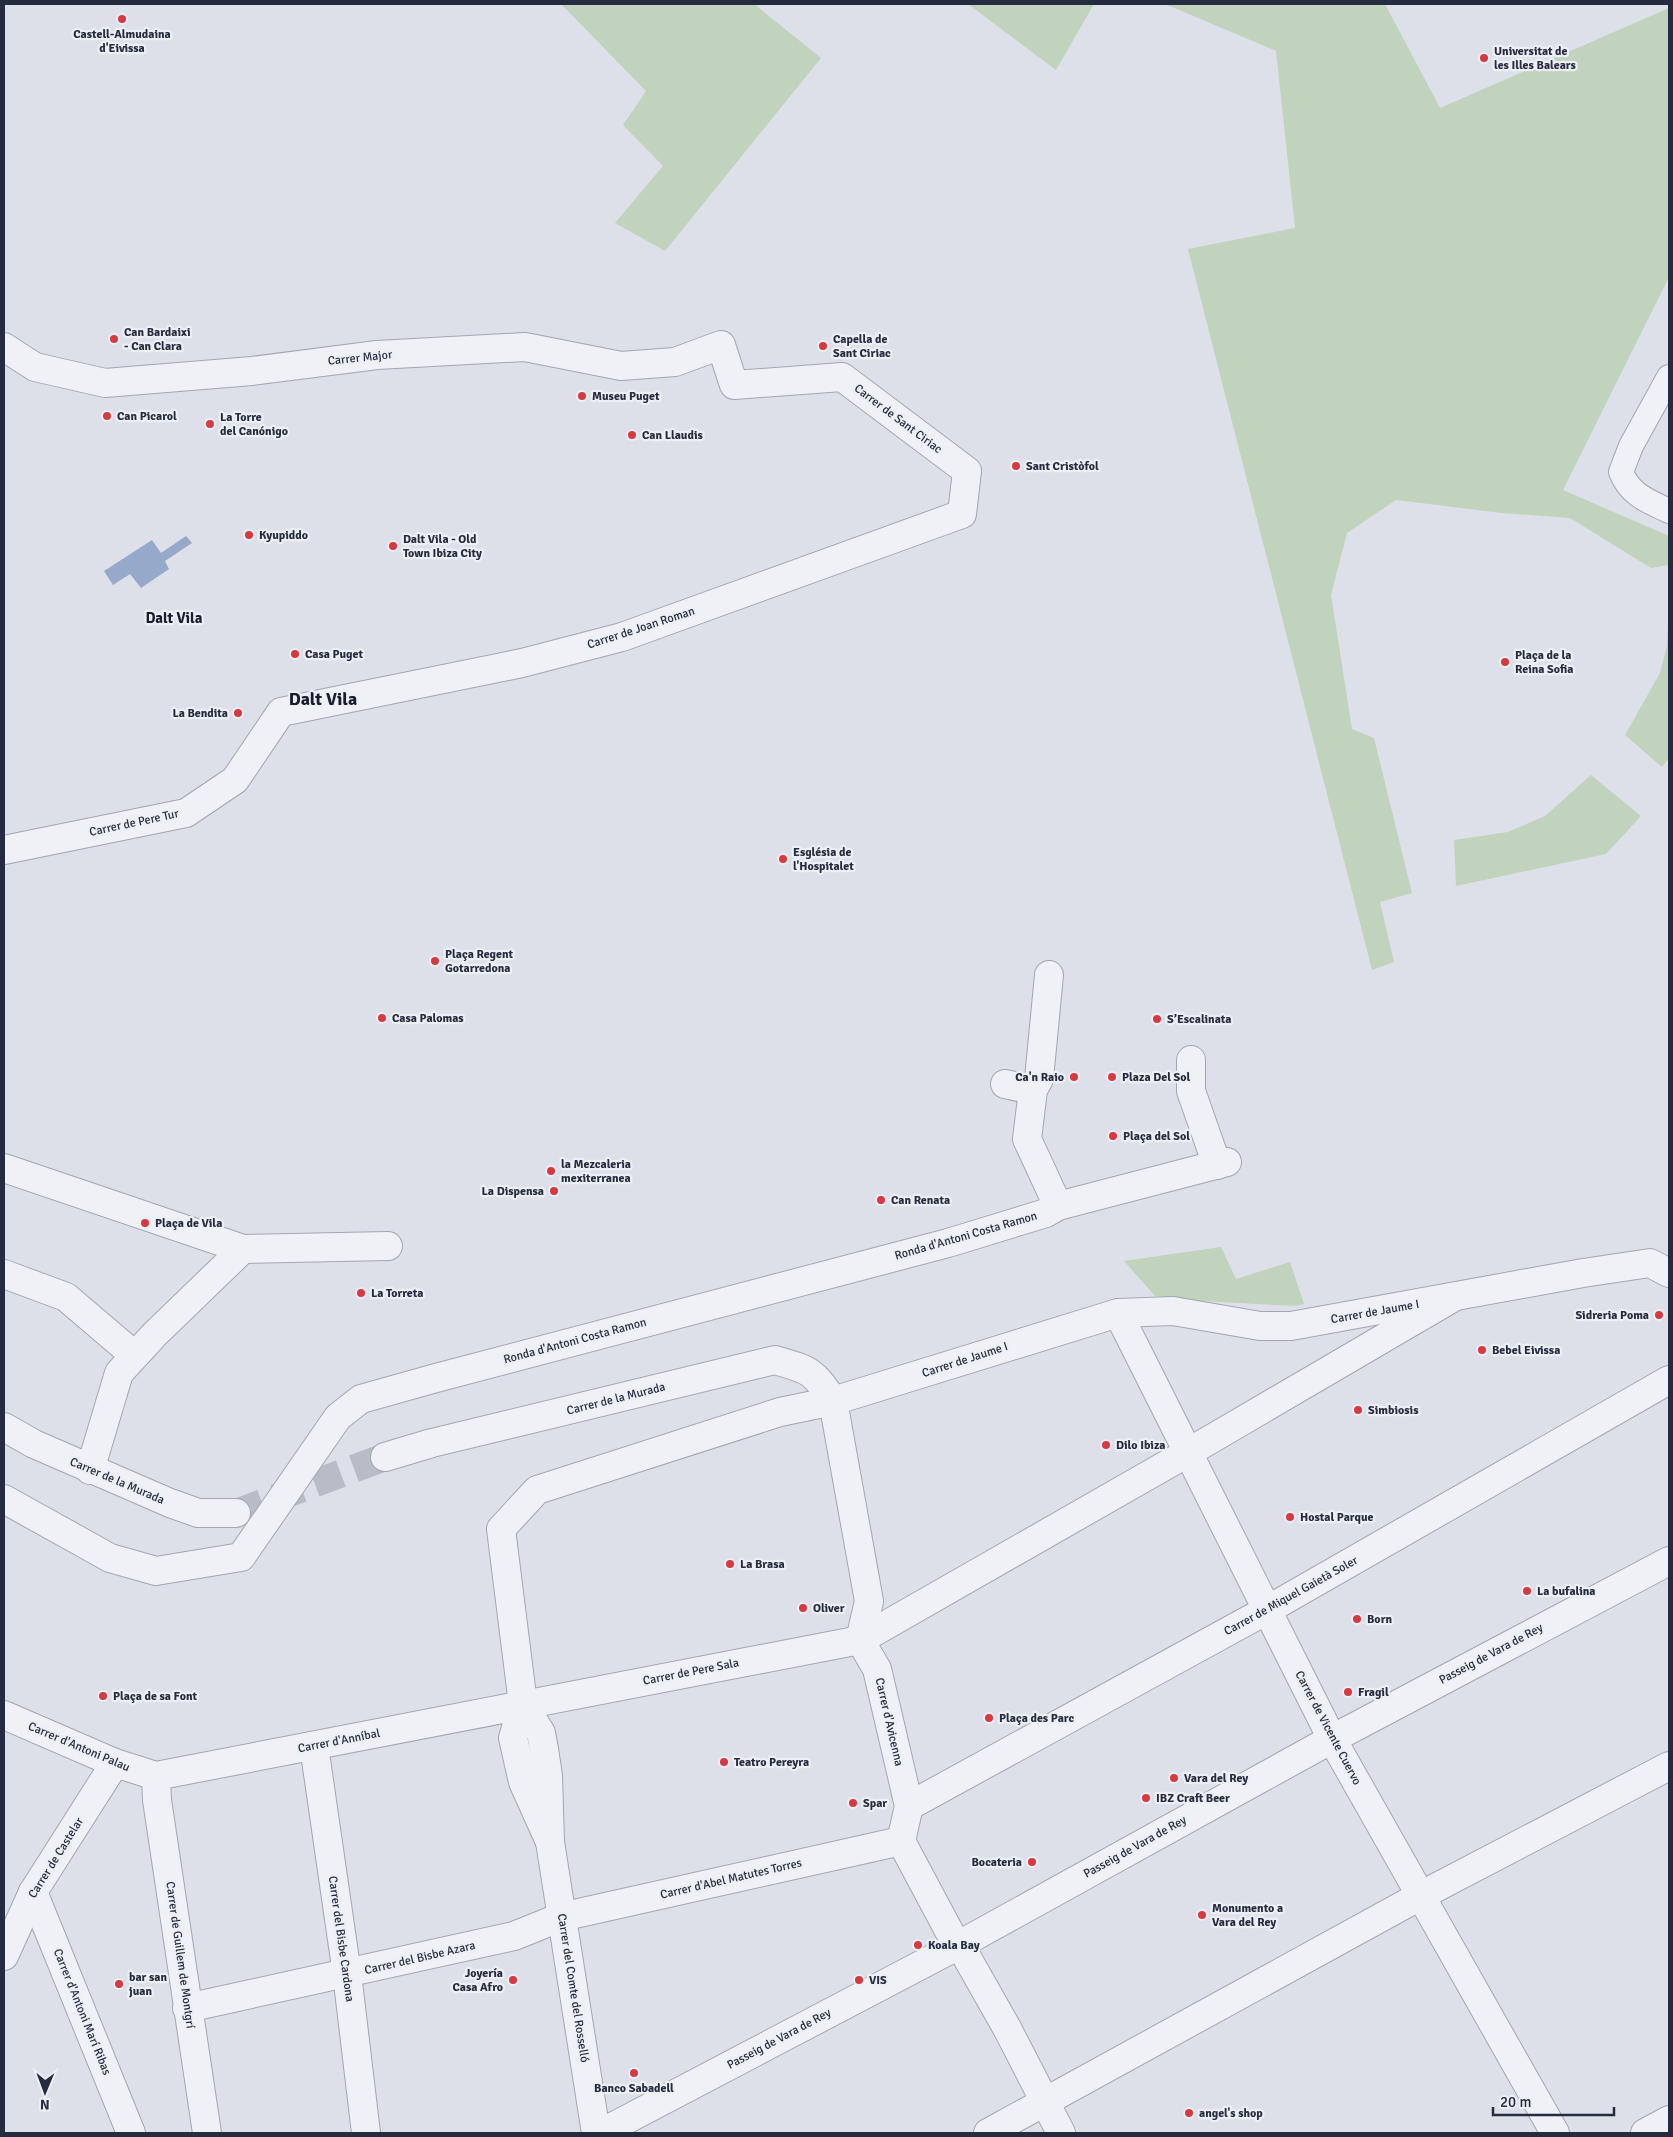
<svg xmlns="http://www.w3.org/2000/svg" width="1673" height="2137" font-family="Signika,sans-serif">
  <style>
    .green { fill: #c1d2bd }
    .water { fill: #95a9cb }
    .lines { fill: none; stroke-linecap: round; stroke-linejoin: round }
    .street-tunnel { stroke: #b8bcc6; stroke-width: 28; stroke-dasharray: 28 14; stroke-linecap: butt }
    .lane-casing { stroke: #a2a6b2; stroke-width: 26 }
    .street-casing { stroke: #a2a6b2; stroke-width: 30 }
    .lane { stroke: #f0f1f6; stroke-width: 24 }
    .street { stroke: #f0f1f6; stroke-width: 28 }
    .poi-dot { fill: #d6393f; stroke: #eceff5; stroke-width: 2 }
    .labels { text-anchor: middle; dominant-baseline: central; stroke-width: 4.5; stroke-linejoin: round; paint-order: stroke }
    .poi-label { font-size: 12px; font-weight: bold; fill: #262c3f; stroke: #eceff5; text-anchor: start }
    .street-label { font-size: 12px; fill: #262c3f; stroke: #eceff5 }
    .quarter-label { font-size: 15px; font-weight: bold; fill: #181d30; stroke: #eceff5 }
    .district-label { font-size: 18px; font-weight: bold; fill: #181d30; stroke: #eceff5 }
  </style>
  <rect width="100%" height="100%" fill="#dde0e8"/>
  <g class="green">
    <path d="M 561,4 L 754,4 L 821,58 L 665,251 L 615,223 L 663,166 L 623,125 L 646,91 Z"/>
    <path d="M 968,4 L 1094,4 L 1056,70 Z"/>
    <path d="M 1165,4 L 1385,4 L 1440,108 L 1669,8 L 1669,277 L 1563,490 L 1669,536 L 1669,565 L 1651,568 L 1570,518 L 1502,513 L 1396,500 L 1347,533 L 1331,595 L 1352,729 L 1374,738 L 1412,893 L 1380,902 L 1394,962 L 1372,970 L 1188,249 L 1295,228 L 1276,51 Z"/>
    <path d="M 1669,599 L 1669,758 L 1662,767 L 1625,735 L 1660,673 L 1667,646 Z"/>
    <path d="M 1591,775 L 1641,816 L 1606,854 L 1456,886 L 1454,840 L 1508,832 L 1545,816 Z"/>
    <path d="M 1221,1247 L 1236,1279 L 1290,1262 L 1304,1304 L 1295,1306 L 1201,1301 L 1155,1296 L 1124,1261 Z"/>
  </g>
  <path class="water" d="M 186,536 L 192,543 L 165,561 L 169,569 L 141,588 L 130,574 L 113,585 L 104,571 L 152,540 L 161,553 Z"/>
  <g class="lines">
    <path class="street-tunnel" d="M 236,1513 L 385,1457"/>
    <g class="lane-casing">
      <path id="lane" d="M 1669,377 L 1631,446 L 1621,472 C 1630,495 1648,501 1669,511"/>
    </g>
    <g class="street-casing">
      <g id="street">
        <path d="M 4,347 L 35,367 L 105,383 L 252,371 L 377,355 L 525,347 L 621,366 L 675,362 L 721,345 L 734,385 L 842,377 L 967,471 L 962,514 L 622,637 L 522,663 L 281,712 L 235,780 L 186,813 L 4,850"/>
        <path d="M 1049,975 L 1039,1079 L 1033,1090 L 1027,1139 L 1058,1206"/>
        <path d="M 1191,1060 L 1191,1091 L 1217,1165"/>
        <path d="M 1005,1084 L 1033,1090"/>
        <path d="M 4,1168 L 243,1249 L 388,1246"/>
        <path d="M 4,1274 L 66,1297 L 134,1355"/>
        <path d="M 1118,1313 L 1332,1739 L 1555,2133"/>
        <path d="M 4,1427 L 34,1444 L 170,1503 L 198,1513 L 236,1513"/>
        <path d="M 385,1457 L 432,1443 L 775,1360 C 810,1370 814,1371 833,1401 L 869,1601 L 860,1640 L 877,1669 L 909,1806 L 901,1841 L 957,1946 L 965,1954 L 1008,2030 L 1061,2133"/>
        <path d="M 90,1470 L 119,1373 L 155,1334 L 243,1249"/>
        <path d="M 4,1499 L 110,1558 L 156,1571 L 241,1557 L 338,1417 L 361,1399 L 436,1378 L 948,1243 L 1046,1213 L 1058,1206 L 1227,1162"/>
        <path d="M 523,1704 L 541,1733 L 544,1749 L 548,1776 L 550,1842 L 596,2133"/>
        <path d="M 4,1715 L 115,1763 L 156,1776 L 860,1640 L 1189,1452 L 1454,1297"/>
        <path d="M 314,1746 L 347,1974 L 366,2133"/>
        <path d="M 156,1776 L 157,1800 L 207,2133"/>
        <path d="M 909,1806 L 1267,1610 L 1669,1380"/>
        <path d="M 550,1842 L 523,1782 L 513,1738 L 523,1704 L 501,1529 L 537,1490 L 780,1412 L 833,1401 L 1118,1313 L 1173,1311 L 1260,1326 L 1291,1326 L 1583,1273 L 1650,1263 L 1669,1273"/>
        <path d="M 33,1892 L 131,2133"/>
        <path d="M 4,1956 L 33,1892 L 115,1763"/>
        <path d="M 187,2008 L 514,1936 L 561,1917 L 901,1841"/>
        <path d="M 601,2133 L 957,1946 L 1332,1739 L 1669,1561"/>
        <path d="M 988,2133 L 1420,1896 L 1669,1766"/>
        <path d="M 1645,2133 L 1669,2120"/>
      </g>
    </g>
    <use href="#lane" class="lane"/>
    <use href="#street" class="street"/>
  </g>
  <g class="poi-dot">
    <circle cx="122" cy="19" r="5"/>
    <circle cx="1484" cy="58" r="5"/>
    <circle cx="114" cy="339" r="5"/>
    <circle cx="823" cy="346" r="5"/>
    <circle cx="582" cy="396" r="5"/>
    <circle cx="107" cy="416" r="5"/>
    <circle cx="210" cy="424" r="5"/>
    <circle cx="632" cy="435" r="5"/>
    <circle cx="1016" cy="466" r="5"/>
    <circle cx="249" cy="535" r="5"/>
    <circle cx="393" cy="546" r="5"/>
    <circle cx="295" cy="654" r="5"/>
    <circle cx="1505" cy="662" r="5"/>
    <circle cx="238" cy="713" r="5"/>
    <circle cx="783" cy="859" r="5"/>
    <circle cx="435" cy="961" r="5"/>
    <circle cx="382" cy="1018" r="5"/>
    <circle cx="1157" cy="1019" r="5"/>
    <circle cx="1074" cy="1077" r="5"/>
    <circle cx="1112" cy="1077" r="5"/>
    <circle cx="1113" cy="1136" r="5"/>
    <circle cx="551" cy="1171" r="5"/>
    <circle cx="554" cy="1191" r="5"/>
    <circle cx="881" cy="1200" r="5"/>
    <circle cx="145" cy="1223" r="5"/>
    <circle cx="361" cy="1293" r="5"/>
    <circle cx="1659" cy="1315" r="5"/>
    <circle cx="1482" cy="1350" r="5"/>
    <circle cx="1358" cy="1410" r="5"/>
    <circle cx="1106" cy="1445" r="5"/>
    <circle cx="1290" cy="1517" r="5"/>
    <circle cx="730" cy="1564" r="5"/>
    <circle cx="1527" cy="1591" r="5"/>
    <circle cx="803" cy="1608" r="5"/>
    <circle cx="1357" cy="1619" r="5"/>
    <circle cx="1348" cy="1692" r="5"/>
    <circle cx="103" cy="1696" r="5"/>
    <circle cx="989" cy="1718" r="5"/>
    <circle cx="724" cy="1762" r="5"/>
    <circle cx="1174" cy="1778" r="5"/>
    <circle cx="1146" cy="1798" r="5"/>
    <circle cx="853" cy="1803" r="5"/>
    <circle cx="1032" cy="1862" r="5"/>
    <circle cx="1202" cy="1915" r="5"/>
    <circle cx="918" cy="1945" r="5"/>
    <circle cx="513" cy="1980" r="5"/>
    <circle cx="859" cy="1980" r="5"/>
    <circle cx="119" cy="1984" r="5"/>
    <circle cx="634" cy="2073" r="5"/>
    <circle cx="1189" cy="2113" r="5"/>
  </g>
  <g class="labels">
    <g class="poi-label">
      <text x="122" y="34" text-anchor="middle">Castell-Almudaina<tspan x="122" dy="14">d'Eivissa</tspan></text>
      <text x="1494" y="51">Universitat de<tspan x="1494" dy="14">les Illes Balears</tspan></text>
      <text x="124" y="332">Can Bardaixi<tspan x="124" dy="14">- Can Clara</tspan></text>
      <text x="833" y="339">Capella de<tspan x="833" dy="14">Sant Ciriac</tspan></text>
      <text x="592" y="396">Museu Puget</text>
      <text x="117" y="416">Can Picarol</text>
      <text x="220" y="417">La Torre<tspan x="220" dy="14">del Canónigo</tspan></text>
      <text x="642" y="435">Can Llaudis</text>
      <text x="1026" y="466">Sant Cristòfol</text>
      <text x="259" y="535">Kyupiddo</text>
      <text x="403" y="539">Dalt Vila - Old<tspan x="403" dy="14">Town Ibiza City</tspan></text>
      <text x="305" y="654">Casa Puget</text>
      <text x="1515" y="655">Plaça de la<tspan x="1515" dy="14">Reina Sofia</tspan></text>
      <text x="228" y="713" text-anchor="end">La Bendita</text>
      <text x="793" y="852">Església de<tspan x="793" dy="14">l'Hospitalet</tspan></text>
      <text x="445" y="954">Plaça Regent<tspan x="445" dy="14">Gotarredona</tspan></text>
      <text x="392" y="1018">Casa Palomas</text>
      <text x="1167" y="1019">S’Escalinata</text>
      <text x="1064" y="1077" text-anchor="end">Ca'n Raio</text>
      <text x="1122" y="1077">Plaza Del Sol</text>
      <text x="1123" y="1136">Plaça del Sol</text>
      <text x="561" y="1164">la Mezcaleria<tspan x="561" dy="14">mexiterranea</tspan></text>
      <text x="544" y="1191" text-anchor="end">La Dispensa</text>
      <text x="891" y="1200">Can Renata</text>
      <text x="155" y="1223">Plaça de Vila</text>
      <text x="371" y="1293">La Torreta</text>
      <text x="1649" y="1315" text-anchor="end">Sidreria Poma</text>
      <text x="1492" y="1350">Bebel Eivissa</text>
      <text x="1368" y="1410">Simbiosis</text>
      <text x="1116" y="1445">Dilo Ibiza</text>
      <text x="1300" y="1517">Hostal Parque</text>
      <text x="740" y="1564">La Brasa</text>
      <text x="1537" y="1591">La bufalina</text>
      <text x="813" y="1608">Oliver</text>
      <text x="1367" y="1619">Born</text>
      <text x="1358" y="1692">Fragil</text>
      <text x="113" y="1696">Plaça de sa Font</text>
      <text x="999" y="1718">Plaça des Parc</text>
      <text x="734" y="1762">Teatro Pereyra</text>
      <text x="1184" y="1778">Vara del Rey</text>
      <text x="1156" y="1798">IBZ Craft Beer</text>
      <text x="863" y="1803">Spar</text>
      <text x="1022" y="1862" text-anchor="end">Bocateria</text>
      <text x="1212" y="1908">Monumento a<tspan x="1212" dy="14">Vara del Rey</tspan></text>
      <text x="928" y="1945">Koala Bay</text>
      <text x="503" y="1973" text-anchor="end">Joyería<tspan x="503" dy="14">Casa Afro</tspan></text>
      <text x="129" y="1977">bar san<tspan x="129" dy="14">juan</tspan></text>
      <text x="869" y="1980">VIS</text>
      <text x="634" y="2088" text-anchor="middle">Banco Sabadell</text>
      <text x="1199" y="2113">angel's shop</text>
    </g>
    <g class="street-label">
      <text transform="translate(360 358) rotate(-6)">Carrer Major</text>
      <text transform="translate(898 419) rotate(37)">Carrer de Sant Ciriac</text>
      <text transform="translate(641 628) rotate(-18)">Carrer de Joan Roman</text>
      <text transform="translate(134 823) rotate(-12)">Carrer de Pere Tur</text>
      <text transform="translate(966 1236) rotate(-16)">Ronda d'Antoni Costa Ramon</text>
      <text transform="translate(1375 1312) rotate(-10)">Carrer de Jaume I</text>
      <text transform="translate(575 1341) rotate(-15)">Ronda d'Antoni Costa Ramon</text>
      <text transform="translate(965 1360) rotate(-18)">Carrer de Jaume I</text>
      <text transform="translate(616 1399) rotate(-14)">Carrer de la Murada</text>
      <text transform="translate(117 1481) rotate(23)">Carrer de la Murada</text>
      <text transform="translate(1291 1596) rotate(-29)">Carrer de Miquel Gaietà Soler</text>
      <text transform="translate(1491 1654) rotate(-28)">Passeig de Vara de Rey</text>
      <text transform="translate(691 1672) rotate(-11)">Carrer de Pere Sala</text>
      <text transform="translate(889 1722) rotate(77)">Carrer d'Avicenna</text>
      <text transform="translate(1328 1728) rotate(62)">Carrer de Vicente Cuervo</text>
      <text transform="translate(339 1741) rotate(-11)">Carrer d'Anníbal</text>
      <text transform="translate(79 1747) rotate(23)">Carrer d'Antoni Palau</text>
      <text transform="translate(1135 1847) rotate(-29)">Passeig de Vara de Rey</text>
      <text transform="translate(56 1858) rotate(-58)">Carrer de Castelar</text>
      <text transform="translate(731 1879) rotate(-13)">Carrer d'Abel Matutes Torres</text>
      <text transform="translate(341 1939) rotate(82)">Carrer del Bisbe Cardona</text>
      <text transform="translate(180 1955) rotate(82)">Carrer de Guillem de Montgrí</text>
      <text transform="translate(420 1958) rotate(-13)">Carrer del Bisbe Azara</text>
      <text transform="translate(573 1988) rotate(81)">Carrer del Comte del Rosselló</text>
      <text transform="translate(82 2012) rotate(68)">Carrer d'Antoni Marí Ribas</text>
      <text transform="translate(779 2039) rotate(-28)">Passeig de Vara de Rey</text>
    </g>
    <g class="quarter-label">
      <text x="174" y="618">Dalt Vila</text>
    </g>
    <g class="district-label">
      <text x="323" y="699">Dalt Vila</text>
    </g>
  </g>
  <rect width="1673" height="2137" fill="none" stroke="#262c3f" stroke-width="10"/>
  <g transform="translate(45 2092) rotate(181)" stroke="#eceff5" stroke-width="4" paint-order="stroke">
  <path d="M0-4L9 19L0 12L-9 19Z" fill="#262c3f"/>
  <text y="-8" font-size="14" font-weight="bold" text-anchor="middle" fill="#262c3f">N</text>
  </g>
  <path d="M1493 2107v8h121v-8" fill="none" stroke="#262c3f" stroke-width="2.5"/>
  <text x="1500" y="2107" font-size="15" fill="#262c3f" stroke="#eceff5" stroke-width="4" paint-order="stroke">20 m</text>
</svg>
